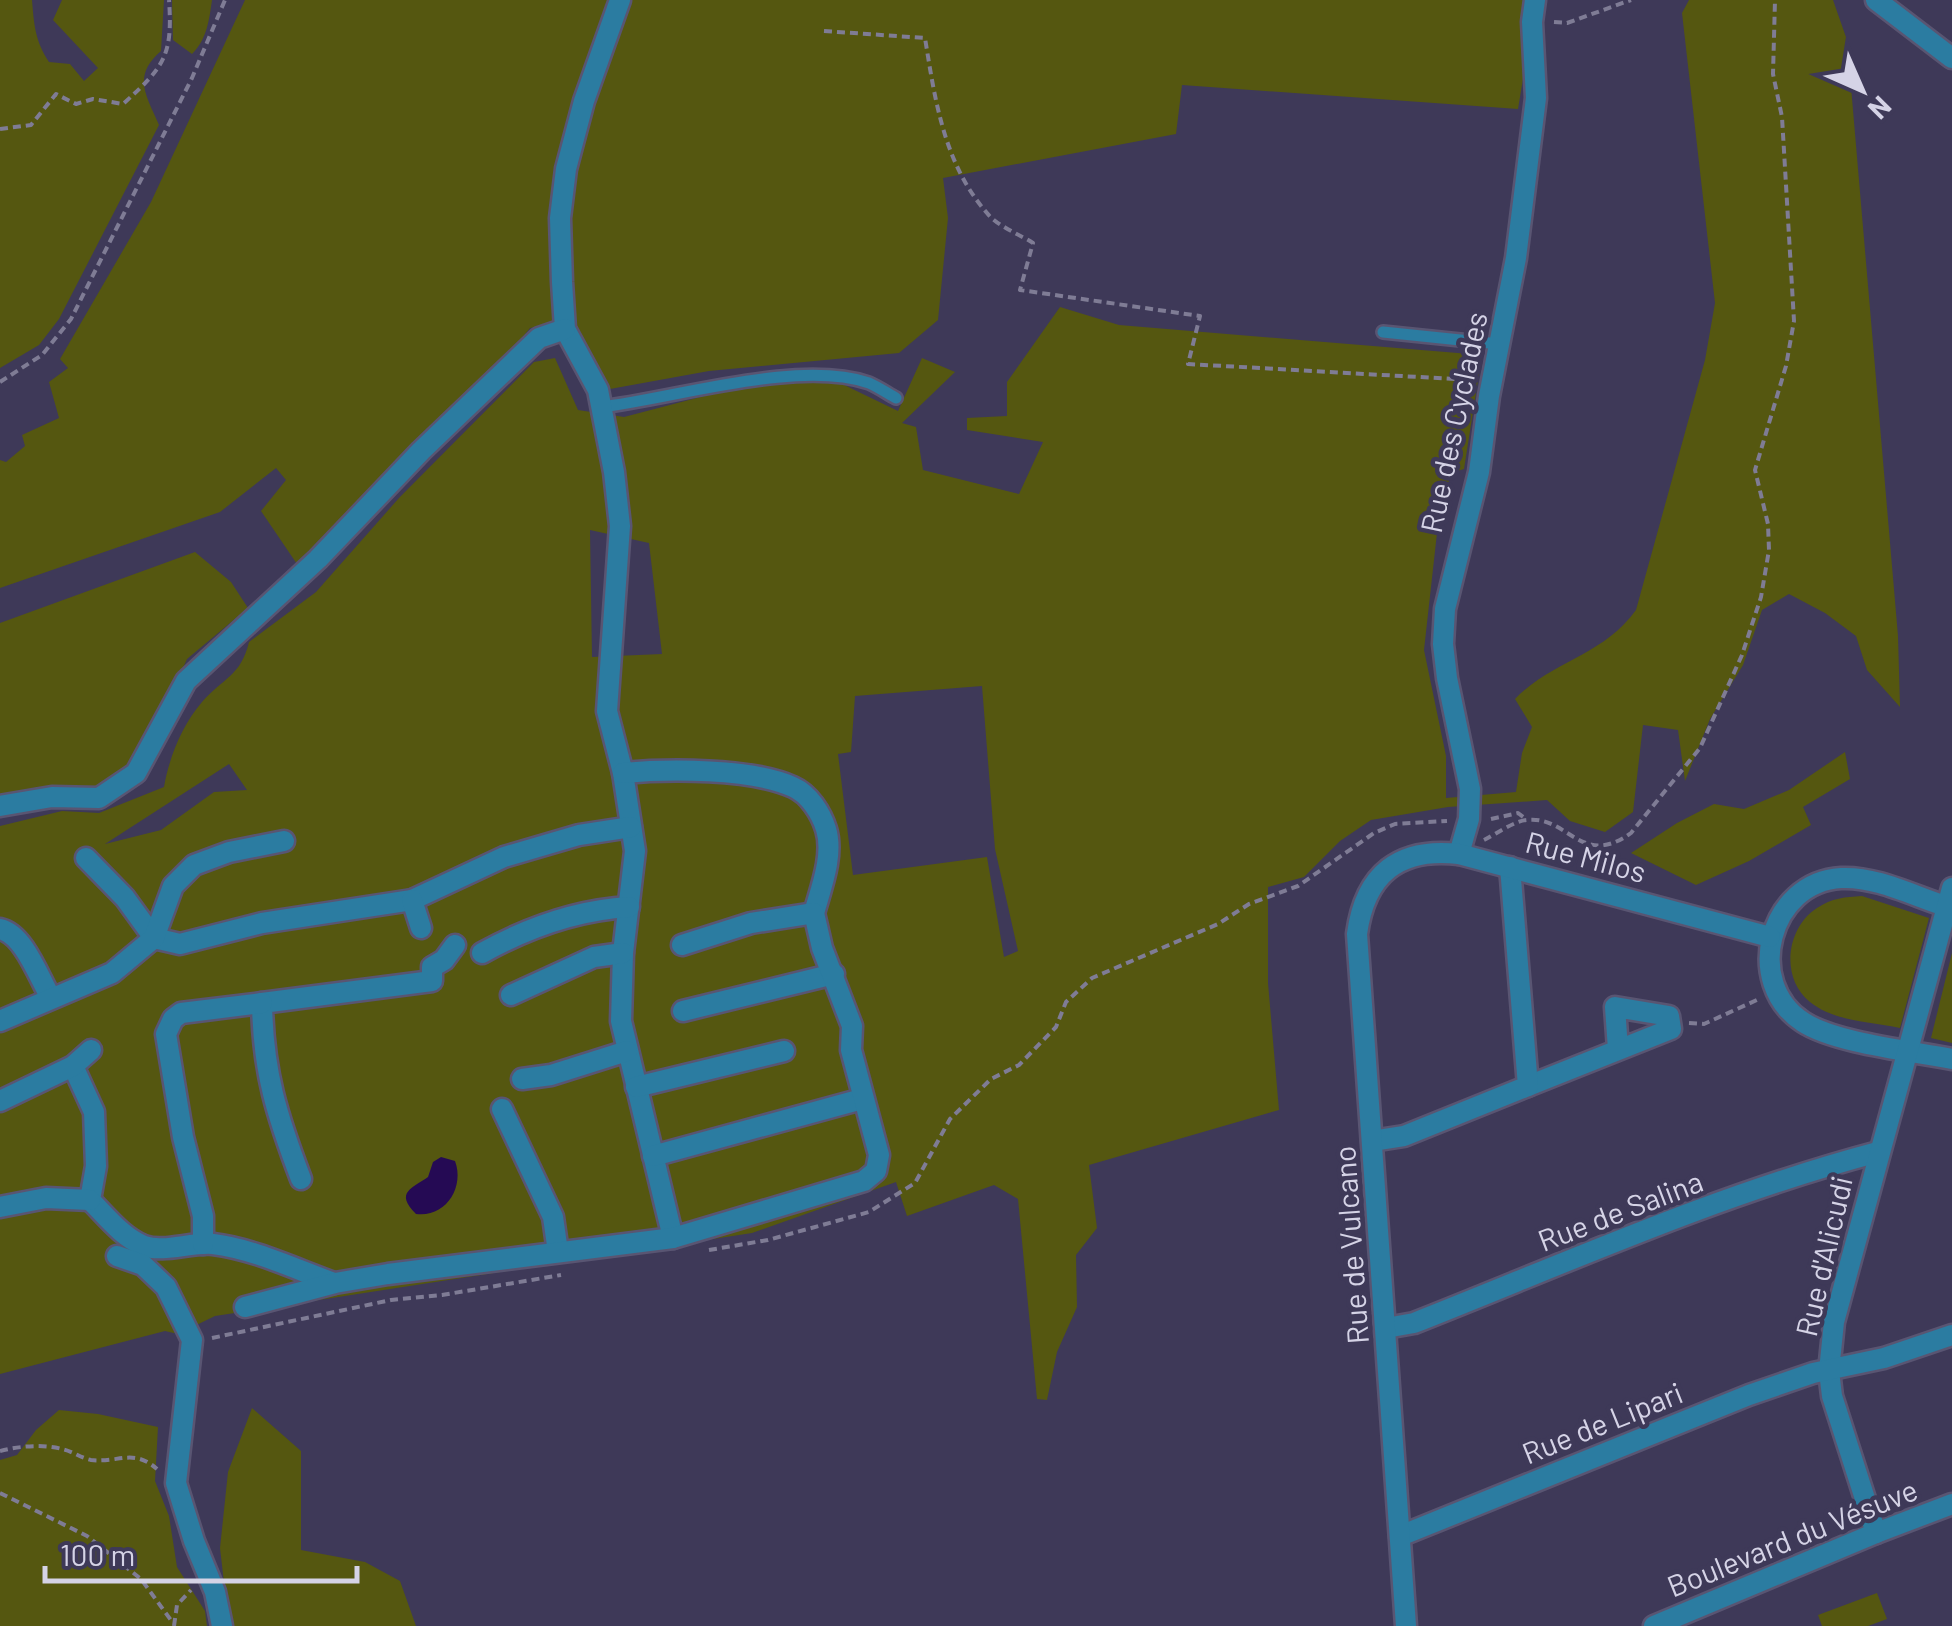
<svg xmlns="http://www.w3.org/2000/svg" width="1952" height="1626" font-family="Barlow,sans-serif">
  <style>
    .green { fill: #555710; fill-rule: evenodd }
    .water { fill: #250a54 }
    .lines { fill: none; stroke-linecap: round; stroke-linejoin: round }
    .lane-casing { stroke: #595572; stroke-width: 16 }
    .street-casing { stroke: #595572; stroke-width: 25 }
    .path { stroke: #7f7c95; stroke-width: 4; stroke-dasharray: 8 5; stroke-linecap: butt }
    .lane { stroke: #2b7ca1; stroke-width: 11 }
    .street { stroke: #2b7ca1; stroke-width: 20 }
    .labels { text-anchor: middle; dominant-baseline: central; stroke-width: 9; stroke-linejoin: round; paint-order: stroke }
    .street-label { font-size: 30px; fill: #d5d3e6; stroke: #3e3958 }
  </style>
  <rect width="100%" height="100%" fill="#3e3958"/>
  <g class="green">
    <path d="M 0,0 L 32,0 C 34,24 35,41 49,62 L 70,64 L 84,81 L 98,68 L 53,20 L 62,0 L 164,0 L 161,51 C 132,76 146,95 159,125 L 59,319 L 39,345 L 0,368 Z"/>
    <path d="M 172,0 L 212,0 C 209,21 207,39 192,54 L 173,40 Z"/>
    <path d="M 245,0 L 612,0 L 580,92 L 549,228 L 555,324 L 530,328 L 500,366 L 463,395 L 299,567 L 261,511 L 286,480 L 276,468 L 220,512 L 0,588 L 0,460 L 6,462 L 25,446 L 22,435 L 59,418 L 49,382 L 68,368 L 60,359 L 151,202 Z"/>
    <path d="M 626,0 L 1536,0 L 1518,109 L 1182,85 L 1176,134 L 943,178 L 948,218 L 938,320 L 899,353 L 709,371 L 610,389 L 575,327 L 567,250 L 572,165 Z"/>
    <path d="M 1689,0 L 1833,0 L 1847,40 L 1898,636 L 1900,707 L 1867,670 L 1856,636 L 1825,613 L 1789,594 L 1762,610 L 1743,665 L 1710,719 L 1685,781 L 1678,730 L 1643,725 L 1633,812 L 1605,832 L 1570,821 L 1547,800 L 1448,807 L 1371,820 L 1340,841 L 1304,877 L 1268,887 L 1268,983 L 1279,1110 L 1089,1165 L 1097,1228 L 1076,1255 L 1077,1307 L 1057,1352 L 1047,1400 L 1037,1399 L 1018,1199 L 994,1185 L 907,1216 L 896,1182 L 752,1233 L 215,1316 L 178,1334 L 165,1331 L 0,1374 L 0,826 L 62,811 L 99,813 L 164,787 C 169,758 182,725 202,702 C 223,678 241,676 249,642 L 316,592 L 399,498 L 534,362 L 555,358 L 578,410 L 624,417 L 731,389 L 796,381 L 838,382 L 898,411 L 922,358 L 955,372 L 902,423 L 916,427 L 923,470 L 1019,494 L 1043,442 L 967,430 L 967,418 L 1007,416 L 1007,382 L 1060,307 L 1119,325 L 1482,355 L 1464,469 L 1451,473 L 1438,524 L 1424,650 L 1446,756 L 1446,798 L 1516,792 L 1522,753 L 1532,727 L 1515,699 C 1553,660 1603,656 1636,610 L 1705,360 L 1715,303 L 1682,13 ZM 590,530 L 649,543 L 662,654 L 592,657 ZM 982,686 L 995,849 L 1018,951 L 1004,957 L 987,857 L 853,875 L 838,754 L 851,752 L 855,696 ZM 229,764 L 247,790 L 214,792 L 161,830 L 105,844 Z"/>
    <path d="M 195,552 L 231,582 L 248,608 L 187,659 L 154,733 L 132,768 L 98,795 L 0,802 L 0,623 Z"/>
    <path d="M 1845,752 L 1850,779 L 1803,807 L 1811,825 L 1749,861 L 1696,885 L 1631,853 L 1677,823 L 1714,804 L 1744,809 L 1789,790 Z"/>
    <path d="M 1862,896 L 1929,918 L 1900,1028 C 1871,1022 1833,1021 1810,1002 C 1780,978 1786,928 1817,908 C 1832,898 1845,897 1862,896 Z"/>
    <path d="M 1952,953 L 1952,1043 L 1931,1038 Z"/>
    <path d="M 252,1408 L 301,1451 L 301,1550 L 365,1562 L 400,1581 L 416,1626 L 229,1626 L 220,1548 L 228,1472 Z"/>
    <path d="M 59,1410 L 98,1414 L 158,1427 L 155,1481 L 169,1516 L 177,1567 L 205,1611 L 207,1626 L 0,1626 L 0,1460 L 17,1455 L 36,1430 Z"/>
    <path d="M 1877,1593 L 1887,1619 L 1868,1626 L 1822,1626 L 1818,1615 Z"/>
  </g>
  <path class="water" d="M 441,1157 L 455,1161 C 465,1188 445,1218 416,1214 C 394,1192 413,1188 428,1177 L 433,1162 Z"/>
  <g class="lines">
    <g class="lane-casing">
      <g id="lane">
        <path d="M 1383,332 L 1499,344"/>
        <path d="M 601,407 C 676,398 798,359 869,383 C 878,387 887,393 896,398"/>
      </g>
    </g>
    <g class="street-casing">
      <g id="street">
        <path d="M 620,0 L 584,101 L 566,169 L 560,218 L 562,282 L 565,329 L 598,390 L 614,472 L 620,526 L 607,711 L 623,773 L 635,851 L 623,953 L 621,1021 L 673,1238"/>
        <path d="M 1876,0 L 1952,58"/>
        <path d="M 623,773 C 667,769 752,768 793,787 C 809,794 821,813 826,829 C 834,855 821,888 814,913"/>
        <path d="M 0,806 L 52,797 L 99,798 L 136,773 L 186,681 L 318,559 L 421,451 L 539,338 L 565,329"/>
        <path d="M 1459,854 L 1469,819 L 1470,789 L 1447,678 L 1443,644 L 1445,609 L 1479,472 L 1489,396 L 1516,258 L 1536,98 L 1532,22 L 1535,0"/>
        <path d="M 86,858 L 125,898 L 154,938 L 180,944 L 262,923 L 412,900 L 504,857 L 579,835 L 631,827"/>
        <path d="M 412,900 L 421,928"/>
        <path d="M 1952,908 C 1917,898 1878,876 1841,878 C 1769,882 1743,983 1803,1022 C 1835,1043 1912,1051 1952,1059"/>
        <path d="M 0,929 C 24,934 39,978 51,998"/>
        <path d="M 482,953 C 527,928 577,910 629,907"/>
        <path d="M 511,995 L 594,957 L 623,953"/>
        <path d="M 683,1011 L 834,974"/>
        <path d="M 0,1021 L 112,973 L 154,938 L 173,886 L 194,865 L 229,852 L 284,841"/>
        <path d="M 73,1066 L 94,1112 L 96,1166 L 90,1200 C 106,1216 122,1237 144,1246 C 163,1253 191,1242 213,1244 C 254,1249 295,1269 334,1283"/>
        <path d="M 522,1079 L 551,1075 L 627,1051"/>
        <path d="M 1528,1086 L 1671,1029 L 1669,1016 L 1615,1007 L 1618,1049"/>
        <path d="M 636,1087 L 784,1051"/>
        <path d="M 0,1101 L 73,1066 L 91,1050"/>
        <path d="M 502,1109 L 553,1217 L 558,1252"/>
        <path d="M 1372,1141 L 1404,1136 L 1528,1086 L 1510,867"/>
        <path d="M 653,1156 L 862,1099"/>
        <path d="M 301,1179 C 277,1116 263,1072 262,1003 L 432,981 L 432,967 L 444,960 L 455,945"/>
        <path d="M 0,1207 L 46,1198 L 90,1200"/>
        <path d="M 203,1244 L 203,1216 L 183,1137 L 166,1034 L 173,1019 L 181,1013 L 262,1003"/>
        <path d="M 117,1256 L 143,1265 L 166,1287 L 192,1340 L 176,1483 L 194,1541 L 215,1592 L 222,1626"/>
        <path d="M 245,1307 L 335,1283 L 388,1274 L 673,1238 L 864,1181 L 876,1171 L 879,1155 L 851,1050 L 852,1026 L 822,948 L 814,913 L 751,923 L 682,945"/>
        <path d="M 1386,1328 L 1414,1323 C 1566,1263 1719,1194 1878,1152"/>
        <path d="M 1876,1533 L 1832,1396 L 1829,1371 L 1834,1322 L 1952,888"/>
        <path d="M 1400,1536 L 1749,1395 L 1813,1373 L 1884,1358 L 1952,1335"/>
        <path d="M 1406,1626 L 1357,934 C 1365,874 1399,847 1459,854 L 1770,937"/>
        <path d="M 1654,1626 L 1876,1533 L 1952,1504"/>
      </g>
    </g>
    <g class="path">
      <path d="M 1554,22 L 1567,23 L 1631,0"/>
      <path d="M 824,31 L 925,38 C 935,100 944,164 987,213 C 997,226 1019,234 1033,243 L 1020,290 L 1200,316 L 1188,364 L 1472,380"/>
      <path d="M 0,129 L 31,125 L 56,94 L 76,104 L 93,99 L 123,104 C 164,67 173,56 169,0"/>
      <path d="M 0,382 L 42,355 L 71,319 L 192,78 L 225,0"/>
      <path d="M 1491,819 L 1518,813 L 1526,819"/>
      <path d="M 1484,840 C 1496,834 1514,821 1527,820 C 1568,815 1581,869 1631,833 L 1700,748 L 1742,655 L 1761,597 L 1769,550 L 1768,524 L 1755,470 L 1786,366 L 1794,321 L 1782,117 L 1773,74 L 1775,0"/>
      <path d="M 1689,1023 L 1704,1024 L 1759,999"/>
      <path d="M 709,1250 L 768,1240 L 869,1212 L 915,1183 L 950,1119 L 991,1079 L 1019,1065 L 1056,1027 L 1066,1002 L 1092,978 L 1218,924 L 1249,904 L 1298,886 L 1374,833 L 1395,824 L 1447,821"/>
      <path d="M 212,1338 L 391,1300 L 442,1295 L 561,1275"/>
      <path d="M 0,1451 C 20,1446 42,1444 62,1449 C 72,1451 81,1458 91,1460 C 119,1463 133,1448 157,1469"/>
      <path d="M 0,1493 L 87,1536 L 141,1579 L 173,1623"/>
      <path d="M 174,1626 L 177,1605 L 191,1590"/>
    </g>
    <use href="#lane" class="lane"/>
    <use href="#street" class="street"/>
  </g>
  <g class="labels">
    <g class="street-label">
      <text transform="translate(1453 422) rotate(-78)">Rue des Cyclades</text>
      <text transform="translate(1586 856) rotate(15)">Rue Milos</text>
      <text transform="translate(1620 1210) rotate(-21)">Rue de Salina</text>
      <text transform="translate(1350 1245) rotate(-94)">Rue de Vulcano</text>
      <text transform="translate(1823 1256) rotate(-77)">Rue d'Alicudi</text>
      <text transform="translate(1602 1422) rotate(-22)">Rue de Lipari</text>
      <text transform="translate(1792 1537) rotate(-22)">Boulevard du Vésuve</text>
    </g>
  </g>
  <g transform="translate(1862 90) rotate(135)" stroke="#3e3958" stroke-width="8" paint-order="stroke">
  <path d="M0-8L18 38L0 25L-18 38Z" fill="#d5d3e6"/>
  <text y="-15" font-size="28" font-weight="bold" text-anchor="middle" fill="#d5d3e6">N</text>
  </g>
  <path d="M45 1566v15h312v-15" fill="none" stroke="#d5d3e6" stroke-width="5"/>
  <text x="60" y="1566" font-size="30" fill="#d5d3e6" stroke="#3e3958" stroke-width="8" paint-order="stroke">100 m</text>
</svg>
